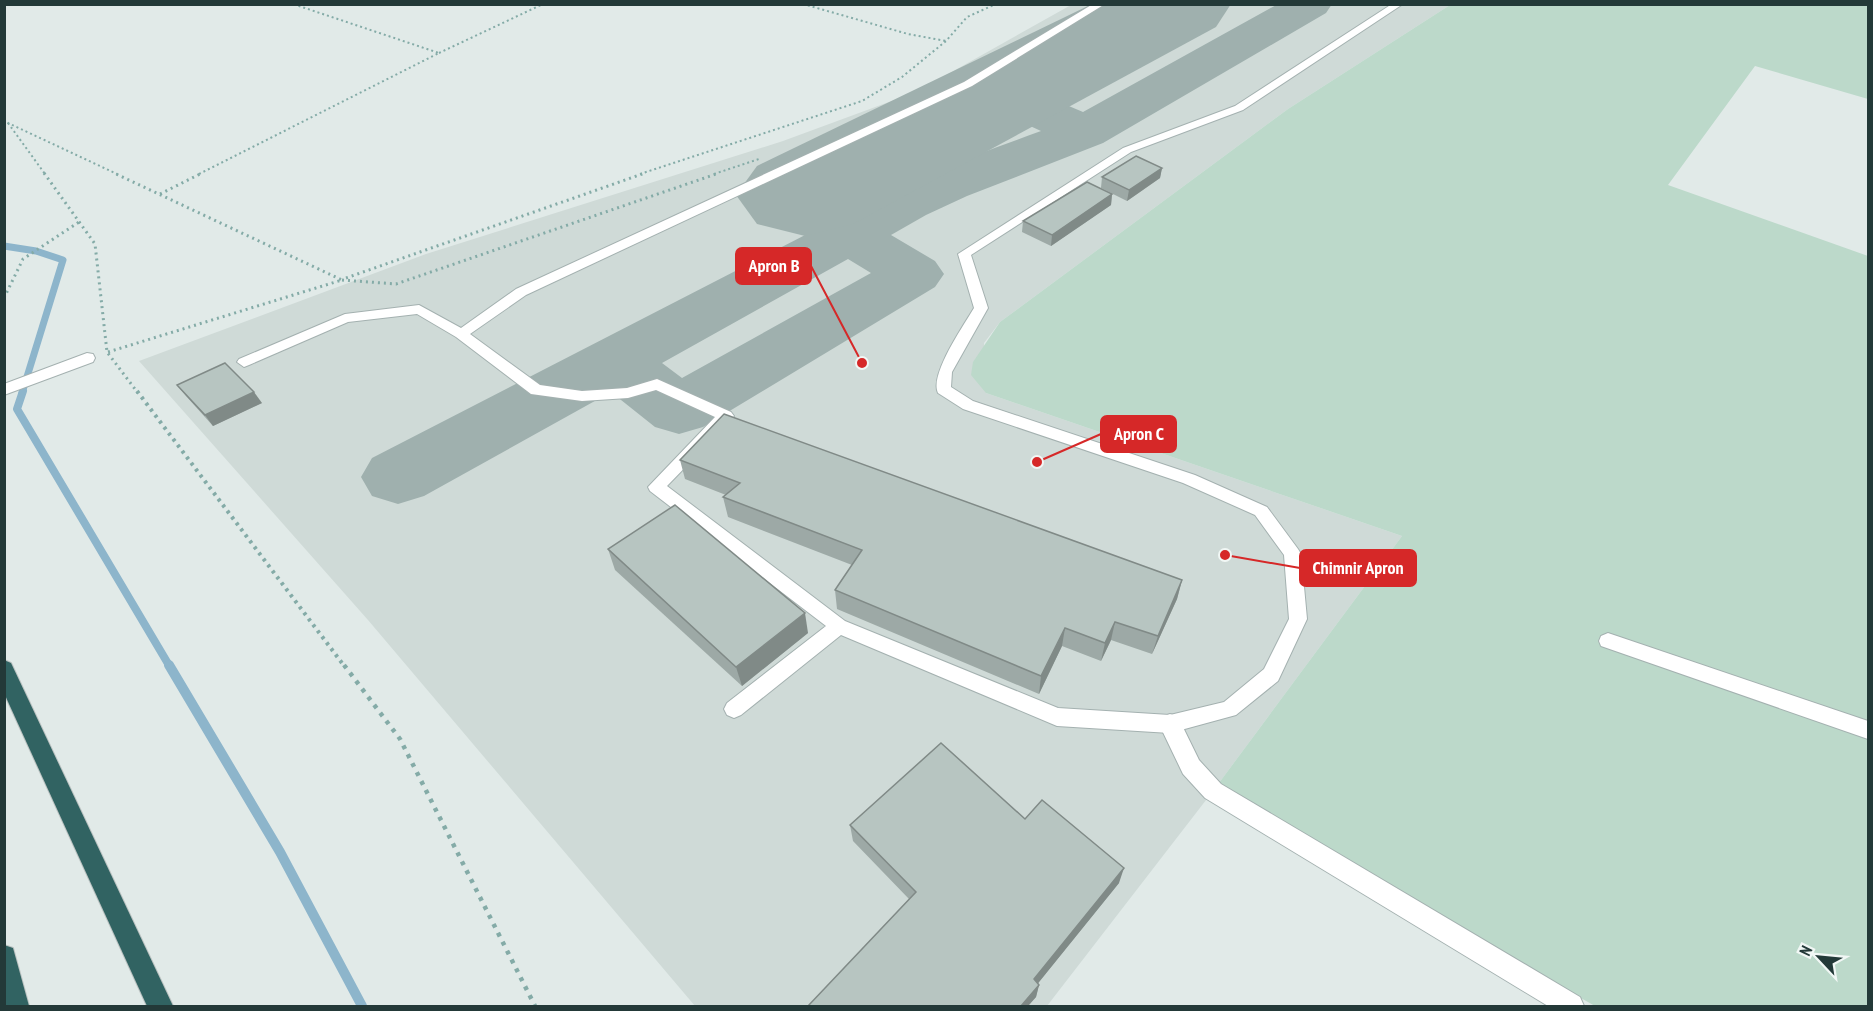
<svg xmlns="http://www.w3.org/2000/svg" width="1873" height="1011" font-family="'PT Sans Narrow',sans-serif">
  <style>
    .built { fill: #cfdad7 }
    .green { fill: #bcd9ca }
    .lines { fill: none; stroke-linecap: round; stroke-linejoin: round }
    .stream-far2 { stroke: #8db5cb; stroke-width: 7 }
    .stream-far1 { stroke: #8db5cb; stroke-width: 8 }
    .stream { stroke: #8db5cb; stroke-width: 10 }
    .taxiway { fill: #9fb0ae; fill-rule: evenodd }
    .runway { fill: #9fb0ae; fill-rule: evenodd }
    .service-casing { stroke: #a4b1b0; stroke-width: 2 }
    .minor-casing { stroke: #a4b1b0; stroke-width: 2 }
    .motorway-casing { stroke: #bdc4c3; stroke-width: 2 }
    .path-far3 { stroke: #84aba7; stroke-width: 2; stroke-dasharray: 2 3; stroke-linecap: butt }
    .path-far2 { stroke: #84aba7; stroke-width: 3; stroke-dasharray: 2 4; stroke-linecap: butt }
    .path-far1 { stroke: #84aba7; stroke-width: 4; stroke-dasharray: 3 4.5; stroke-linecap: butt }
    .path { stroke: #84aba7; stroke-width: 4.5; stroke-dasharray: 4 6; stroke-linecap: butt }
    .service { fill: #fff; fill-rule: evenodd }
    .minor { fill: #fff; fill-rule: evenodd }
    .motorway { fill: #316362; fill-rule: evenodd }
    .wall { fill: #9da9a6 }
    .shaded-wall { fill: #808a87 }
    .building { fill: #b7c5c1; stroke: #808a87; stroke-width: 1.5 }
    .leader { fill: none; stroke: #d62828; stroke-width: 2 }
    .callout-dot { fill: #d62828; stroke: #f1f7f5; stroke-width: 2 }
    .callout { fill: #d62828; stroke: #d62828; stroke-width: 2 }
    .callout-label { font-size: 18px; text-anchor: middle; font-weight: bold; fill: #fff }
  </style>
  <rect width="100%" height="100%" fill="#e1eae8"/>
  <path class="built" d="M 1071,5 L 1450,5 L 1288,109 L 1000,322 L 984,343 L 986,393 L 1402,536 L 1213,791 L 1047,1006 L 695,1006 L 368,620 L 139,361 L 426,254 L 783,141 L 916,92 Z"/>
  <path class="green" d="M 1450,5 L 1868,5 L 1868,99 L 1755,66 L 1668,185 L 1868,256 L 1868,1006 L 1595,1006 L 1213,791 L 1402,536 L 986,393 L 971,375 L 973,362 L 1000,322 L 1288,109 Z"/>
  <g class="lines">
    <path class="stream-far2" d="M 4,246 L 36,251 L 63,260 L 22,393"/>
    <path class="stream-far1" d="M 23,391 L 17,409 L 170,667"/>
    <path class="stream" d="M 169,665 L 280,852 L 362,1006"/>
    <path class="taxiway" d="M 1278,4 L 1332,4 L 1326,13 L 1103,143 L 967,196 L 926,215 L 891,235 L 935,261 L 944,274 L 935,287 L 703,427 L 679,434 L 655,427 L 611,392 L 424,496 L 398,504 L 372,496 L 361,477 L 372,458 L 809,233 L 777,195 L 785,183 C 823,174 827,185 851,211 C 912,177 976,155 1041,131 L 985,105 L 978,95 L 985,85 L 1002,80 L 1019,85 L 1083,112 ZM 848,259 L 871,273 L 682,378 L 662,363 Z"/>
    <path class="runway" d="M 1092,4 L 1231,4 L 1216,27 L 853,224 L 805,236 L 757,224 L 736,195 L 757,166 Z"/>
    <g class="service-casing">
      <g id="service">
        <path d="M 1093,4 L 1105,4 L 972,86 L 526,295 L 470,334 L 540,385 L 582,391 L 627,388 L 657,379 L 731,412 L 734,416 L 731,420 L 667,486 L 845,621 L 1058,708 L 1170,715 L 1224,702 L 1264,669 L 1289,619 L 1284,555 L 1255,515 L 1183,483 L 963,409 L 938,393 C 929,375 964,325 974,308 L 958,254 L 1123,148 L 1235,106 L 1392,4 L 1403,4 L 1243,110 L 1131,152 L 971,255 L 988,308 L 952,372 L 951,387 L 973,401 L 1195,475 L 1267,507 L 1298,549 L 1301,554 L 1307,619 L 1278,681 L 1236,715 L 1170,733 L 1057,726 L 841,635 L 741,715 L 734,718 L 727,715 L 724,709 L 727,703 L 826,626 L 650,491 L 648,487 L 715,417 L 656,390 L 628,398 L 582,401 L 531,394 L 456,337 L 417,314 L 348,322 L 249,365 L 244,367 L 237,362 L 239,359 L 345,314 L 419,305 L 461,328 L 516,289 L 964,82 Z"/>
        <path d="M 1608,633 L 1868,721 L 1868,739 L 1601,646 L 1599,641 L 1601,636 Z"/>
      </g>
    </g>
    <g class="minor-casing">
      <g id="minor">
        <path d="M 87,353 L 93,354 L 95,358 L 93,362 L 4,395 L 4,384 Z"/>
        <path d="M 1170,714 L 1178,717 L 1199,760 L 1221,784 L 1580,997 L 1584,1006 L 1548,1006 L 1205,798 L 1183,774 L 1159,724 L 1162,717 Z"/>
      </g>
    </g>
    <g class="motorway-casing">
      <g id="motorway">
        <path d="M 4,660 L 11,663 L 173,1006 L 147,1006 L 4,693 Z"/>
        <path d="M 4,945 L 13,948 L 29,1006 L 4,1006 Z"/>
      </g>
    </g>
    <g class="path-far3">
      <path d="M 803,4 L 908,34 L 946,41"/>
      <path d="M 439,53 L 543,4"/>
      <path d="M 4,119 L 8,123 L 117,174"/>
      <path d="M 8,123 L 45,174"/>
      <path d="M 199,174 L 439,53 L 293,4"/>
      <path d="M 640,174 L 862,101 L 902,77 L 946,41 L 967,17 L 996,4"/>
      <path d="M 714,174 L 759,159"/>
    </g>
    <g class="path-far2">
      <path d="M 44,173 L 95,244 L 107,352 L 138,393"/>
      <path d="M 160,194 L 202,173"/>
      <path d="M 346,278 L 645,173"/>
      <path d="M 342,280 L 396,284 L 719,173"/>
      <path d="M 4,298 L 23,259 L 79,222"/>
      <path d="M 108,352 L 342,280 L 114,173"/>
    </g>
    <path class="path-far1" d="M 137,391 L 345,667"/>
    <path class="path" d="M 344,665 L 400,739 L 535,1006"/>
    <use href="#service" class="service"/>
    <use href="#minor" class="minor"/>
    <use href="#motorway" class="motorway"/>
  </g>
  <g class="wall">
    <path d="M 1162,168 L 1160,178 L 1127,201 L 1101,188 L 1102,177 Z"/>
    <path d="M 1112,194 L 1111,205 L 1051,246 L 1022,232 L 1023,221 Z"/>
    <path d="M 177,385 L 262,403 L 213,426 L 186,396 Z"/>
    <path d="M 680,460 L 1182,580 L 1177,599 L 1152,654 L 1111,640 L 1101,661 L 1062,646 L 1039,694 L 837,609 L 835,590 L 852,565 L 728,517 L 723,497 L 726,495 L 685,479 Z"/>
    <path d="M 608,549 L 808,633 L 742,686 L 615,570 Z"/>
    <path d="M 1025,819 L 1119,883 L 1038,983 L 1039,985 L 1036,997 L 1028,1006 L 808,1006 L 909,899 L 853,841 L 850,825 Z"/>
  </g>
  <g class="shaded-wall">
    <path d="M 1162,168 L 1160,178 L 1127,201 L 1129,190 Z"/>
    <path d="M 1112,194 L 1111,205 L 1051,246 L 1052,235 Z"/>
    <path d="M 254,392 L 262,403 L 213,426 L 205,415 Z"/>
    <path d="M 1182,580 L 1177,599 L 1152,654 L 1158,636 Z"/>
    <path d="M 805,613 L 808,633 L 742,686 L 736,667 Z"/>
    <path d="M 1115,622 L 1111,640 L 1101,661 L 1105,643 Z"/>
    <path d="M 1065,628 L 1062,646 L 1039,694 L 1041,676 Z"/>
    <path d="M 1124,868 L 1119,883 L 1031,992 L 1034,979 Z"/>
    <path d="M 1039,985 L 1036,997 L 1028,1006 L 1021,1006 Z"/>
  </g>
  <g class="building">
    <path d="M 1136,156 L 1162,168 L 1129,190 L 1102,177 Z"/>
    <path d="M 1087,182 L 1112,194 L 1052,235 L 1023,221 Z"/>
    <path d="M 225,363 L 254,392 L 205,415 L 177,385 Z"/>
    <path d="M 724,414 L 1182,580 L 1158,636 L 1115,622 L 1105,643 L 1065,628 L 1041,676 L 835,590 L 862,550 L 723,497 L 740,483 L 680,460 Z"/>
    <path d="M 675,505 L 805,613 L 736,667 L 608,549 Z"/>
    <path d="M 941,743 L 1025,819 L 1042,800 L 1124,868 L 1034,979 L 1039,985 L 1021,1006 L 808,1006 L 916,892 L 850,825 Z"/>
  </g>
  <path class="leader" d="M862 363L811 266M1037 462L1101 434M1225 555L1300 568"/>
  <g class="callout-dot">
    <circle cx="862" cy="363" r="6"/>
    <circle cx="1037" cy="462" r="6"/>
    <circle cx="1225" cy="555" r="6"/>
  </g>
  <g class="callout">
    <rect x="736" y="248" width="75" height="36" rx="6"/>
    <rect x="1101" y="416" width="75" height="36" rx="6"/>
    <rect x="1300" y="550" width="116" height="36" rx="6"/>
  </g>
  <g class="callout-label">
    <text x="774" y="272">Apron B</text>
    <text x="1139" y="440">Apron C</text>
    <text x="1358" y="574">Chimnir Apron</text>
  </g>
  <rect width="1873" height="1011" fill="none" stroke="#233938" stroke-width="12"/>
  <g transform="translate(1819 957) rotate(296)" stroke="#f1f7f5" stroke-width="4.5" paint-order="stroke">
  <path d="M0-4.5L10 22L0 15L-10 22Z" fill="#233938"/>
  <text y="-9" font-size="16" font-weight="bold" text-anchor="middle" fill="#233938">N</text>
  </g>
</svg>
